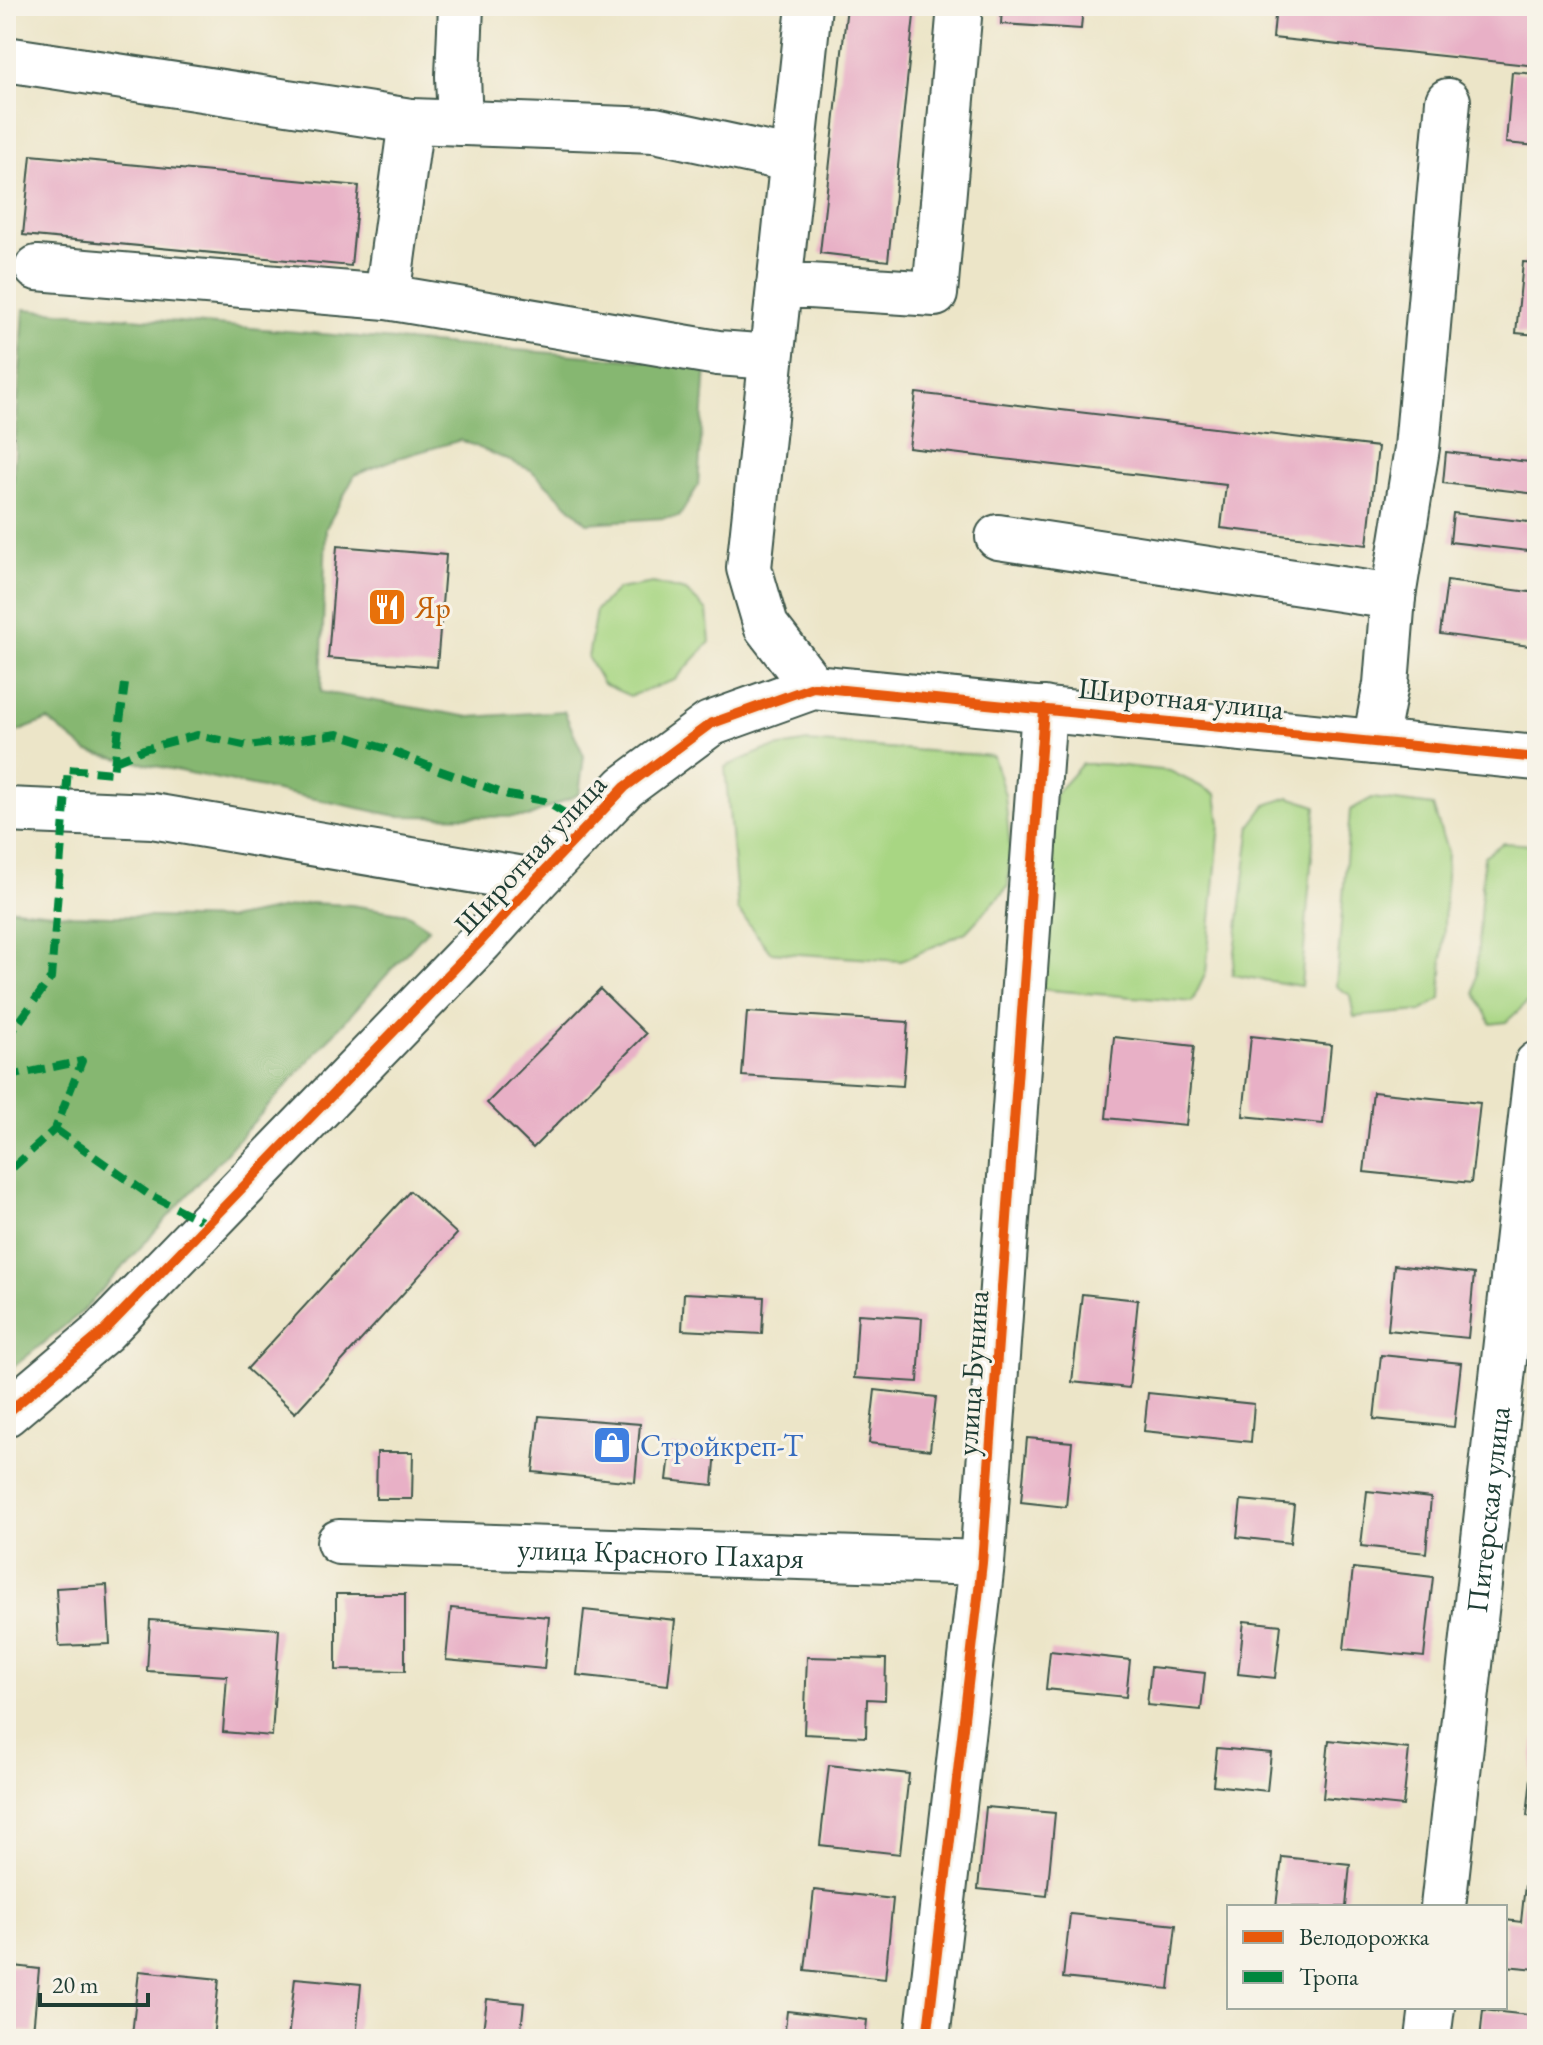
<svg xmlns="http://www.w3.org/2000/svg" width="1543" height="2045" font-family="'EB Garamond',serif">
  <style>
    .green { fill: #a8d683; stroke: #648a5c; stroke-width: 2 }
    .forest { fill: #86b771; stroke: #527a52; stroke-width: 2 }
    .building { fill: #e8b0c6 }
    .lines { fill: none; stroke-linecap: round; stroke-linejoin: round }
    .minor-casing { stroke: #3e564a; stroke-width: 48 }
    .minor { stroke: #fff; stroke-width: 44 }
    .quiet { stroke: #00873e; stroke-width: 8; stroke-dasharray: 16 8; stroke-linecap: butt }
    .cycleway-casing { stroke: #f7f3e8; stroke-width: 15 }
    .cycleway { stroke: #e8590c; stroke-width: 10 }
    .labels { text-anchor: middle; dominant-baseline: central; stroke-width: 6; stroke-linejoin: round; paint-order: stroke }
    .food-label { font-size: 30px; fill: #c56008; stroke: #f7f3e8; text-anchor: start }
    .street-label { font-size: 30px; fill: #1f3d34; stroke: #f7f3e8 }
    .shop-label { font-size: 30px; fill: #366cbe; stroke: #f7f3e8; text-anchor: start }
  </style>
  <rect width="100%" height="100%" fill="#f7f3e8"/>
  <filter id="ink" filterUnits="userSpaceOnUse"><feTurbulence type="fractalNoise" baseFrequency=".0125" numOctaves="2"/><feDisplacementMap in="SourceGraphic" scale="16" xChannelSelector="R" yChannelSelector="G"/><feConvolveMatrix kernelMatrix="1 2 1 2 8 2 1 2 1" color-interpolation-filters="sRGB"/></filter>
  <filter id="wash" filterUnits="userSpaceOnUse"><feTurbulence type="fractalNoise" baseFrequency=".006" numOctaves="4" result="noise"/><feDisplacementMap in="SourceGraphic" scale="32" xChannelSelector="R" yChannelSelector="G"/><feGaussianBlur stdDeviation="1.8" result="paint"/><feColorMatrix in="noise" values="0 0 0 0 0 0 0 0 0 0 0 0 0 0 0 0 0 1.4 0 .05"/><feComposite in="paint" operator="in"/></filter>
  <g filter="url(#wash)">
    <rect width="100%" height="100%" fill="#ece5c8"/>
    <g class="green">
      <path d="M 653,583 L 686,591 L 707,611 L 710,642 L 675,680 L 630,696 L 603,684 L 588,658 L 596,610 L 618,589 Z"/>
      <path d="M 807,742 L 993,756 L 1005,795 L 1010,848 L 1008,887 L 966,932 L 901,961 L 770,952 L 738,910 L 725,767 L 765,750 Z"/>
      <path d="M 1082,764 L 1104,764 L 1170,771 L 1216,794 L 1220,824 L 1206,973 L 1192,1002 L 1038,989 L 1055,794 Z"/>
      <path d="M 1289,797 L 1316,806 L 1301,986 L 1232,975 L 1251,825 L 1266,805 Z"/>
      <path d="M 1372,798 L 1433,806 L 1447,851 L 1441,999 L 1421,1011 L 1354,1017 L 1350,995 L 1336,986 L 1350,810 Z"/>
      <path d="M 1503,843 L 1537,845 L 1537,934 L 1529,1001 L 1506,1022 L 1491,1024 L 1475,993 L 1484,856 Z"/>
    </g>
    <g class="forest">
      <path d="M 24,309 L 706,366 L 698,486 L 679,517 L 587,523 L 531,470 L 461,440 L 398,458 L 355,475 L 326,528 L 321,692 L 470,717 L 564,711 L 584,756 L 579,794 L 528,817 L 397,816 L 88,752 L 48,720 L 6,736 L 6,500 L 12,500 Z"/>
      <path d="M 310,903 L 351,905 L 408,914 L 429,928 L 83,1311 L 6,1373 L 6,908 L 72,915 L 229,919 Z"/>
    </g>
    <g id="blocks">
      <g class="building">
        <path d="M 847,6 L 915,6 L 888,261 L 820,253 Z"/>
        <path d="M 1002,6 L 1083,6 L 1081,29 L 1001,24 Z"/>
        <path d="M 1276,6 L 1537,6 L 1537,66 L 1273,38 Z"/>
        <path d="M 1512,72 L 1537,74 L 1537,146 L 1506,143 Z"/>
        <path d="M 31,155 L 359,186 L 351,266 L 23,235 Z"/>
        <path d="M 1523,262 L 1537,263 L 1537,335 L 1516,333 Z"/>
        <path d="M 916,393 L 1378,447 L 1367,545 L 1221,528 L 1226,485 L 909,448 Z"/>
        <path d="M 6,436 L 13,436 L 8,495 L 6,495 Z"/>
        <path d="M 1446,452 L 1537,463 L 1537,494 L 1443,483 Z"/>
        <path d="M 1453,513 L 1537,523 L 1537,552 L 1450,542 Z"/>
        <path d="M 337,546 L 446,555 L 437,667 L 328,658 Z"/>
        <path d="M 1447,581 L 1537,593 L 1537,647 L 1440,634 Z"/>
        <path d="M 600,989 L 646,1034 L 533,1148 L 487,1103 Z"/>
        <path d="M 747,1012 L 908,1022 L 903,1086 L 742,1076 Z"/>
        <path d="M 1251,1036 L 1331,1045 L 1323,1124 L 1243,1116 Z"/>
        <path d="M 1114,1037 L 1194,1046 L 1186,1126 L 1106,1118 Z"/>
        <path d="M 1373,1092 L 1480,1103 L 1471,1183 L 1364,1172 Z"/>
        <path d="M 410,1191 L 457,1234 L 295,1413 L 247,1369 Z"/>
        <path d="M 1394,1265 L 1474,1274 L 1468,1338 L 1388,1330 Z"/>
        <path d="M 684,1293 L 764,1297 L 762,1334 L 682,1330 Z"/>
        <path d="M 1082,1294 L 1138,1300 L 1129,1388 L 1072,1382 Z"/>
        <path d="M 858,1314 L 922,1318 L 918,1382 L 854,1378 Z"/>
        <path d="M 1381,1355 L 1461,1363 L 1454,1427 L 1374,1419 Z"/>
        <path d="M 875,1390 L 936,1397 L 930,1450 L 869,1443 Z"/>
        <path d="M 1148,1393 L 1254,1404 L 1251,1442 L 1144,1431 Z"/>
        <path d="M 539,1416 L 640,1424 L 635,1482 L 533,1472 Z"/>
        <path d="M 1027,1438 L 1072,1442 L 1066,1507 L 1021,1502 Z"/>
        <path d="M 671,1446 L 716,1450 L 713,1485 L 667,1480 Z"/>
        <path d="M 377,1452 L 413,1452 L 412,1499 L 376,1499 Z"/>
        <path d="M 1367,1491 L 1431,1498 L 1426,1553 L 1361,1546 Z"/>
        <path d="M 1241,1500 L 1294,1505 L 1290,1543 L 1237,1537 Z"/>
        <path d="M 1353,1568 L 1433,1577 L 1424,1657 L 1344,1649 Z"/>
        <path d="M 107,1585 L 110,1644 L 59,1646 L 56,1588 Z"/>
        <path d="M 336,1594 L 405,1594 L 405,1671 L 336,1670 Z"/>
        <path d="M 451,1608 L 549,1617 L 544,1669 L 446,1660 Z"/>
        <path d="M 584,1610 L 675,1620 L 668,1685 L 577,1675 Z"/>
        <path d="M 150,1620 L 279,1629 L 272,1736 L 223,1732 L 227,1676 L 147,1671 Z"/>
        <path d="M 1244,1621 L 1281,1625 L 1275,1678 L 1238,1674 Z"/>
        <path d="M 1050,1651 L 1130,1660 L 1126,1697 L 1046,1689 Z"/>
        <path d="M 807,1657 L 886,1659 L 885,1700 L 867,1699 L 866,1737 L 804,1734 Z"/>
        <path d="M 1151,1667 L 1205,1673 L 1201,1710 L 1147,1705 Z"/>
        <path d="M 1535,1739 L 1537,1739 L 1537,1817 L 1527,1816 Z"/>
        <path d="M 1329,1740 L 1409,1749 L 1403,1806 L 1323,1798 Z"/>
        <path d="M 1217,1748 L 1271,1753 L 1267,1791 L 1213,1785 Z"/>
        <path d="M 829,1765 L 909,1774 L 900,1854 L 820,1845 Z"/>
        <path d="M 986,1807 L 1055,1813 L 1047,1896 L 978,1889 Z"/>
        <path d="M 1529,1848 L 1537,1849 L 1537,1969 L 1505,1966 L 1505,1920 L 1521,1922 Z"/>
        <path d="M 1282,1857 L 1350,1864 L 1346,1907 L 1276,1907 Z"/>
        <path d="M 814,1890 L 893,1899 L 885,1979 L 805,1970 Z"/>
        <path d="M 1070,1914 L 1176,1925 L 1169,1989 L 1063,1978 Z"/>
        <path d="M 6,1965 L 39,1969 L 33,2032 L 6,2030 Z"/>
        <path d="M 139,1971 L 219,1979 L 213,2039 L 171,2039 L 132,2035 Z"/>
        <path d="M 295,1978 L 361,1984 L 356,2039 L 288,2039 Z"/>
        <path d="M 487,1999 L 524,2003 L 520,2039 L 482,2039 Z"/>
        <path d="M 1483,2010 L 1537,2016 L 1537,2039 L 1480,2039 Z"/>
        <path d="M 787,2011 L 867,2020 L 865,2039 L 784,2039 Z"/>
      </g>
    </g>
  </g>
  <g filter="url(#ink)">
    <use href="#blocks" fill-opacity="0" stroke="#3e564a" stroke-width="2"/>
    <g class="lines">
      <g class="minor-casing">
        <g id="minor">
          <path d="M 809,6 L 749,568 L 766,626 L 813,687"/>
          <path d="M 6,59 L 411,121 L 655,130 L 793,160"/>
          <path d="M 460,123 L 458,76 L 461,6"/>
          <path d="M 37,268 L 387,297 L 718,353 L 771,357"/>
          <path d="M 779,286 L 809,286 L 935,294 L 960,6"/>
          <path d="M 387,297 L 411,121"/>
          <path d="M 998,537 L 1393,597"/>
          <path d="M 1375,742 L 1386,684 L 1393,597 L 1417,448 L 1448,101"/>
          <path d="M 6,810 L 152,816 L 535,881"/>
          <path d="M 6,1414 L 103,1332 L 481,941 L 535,881 L 625,787 L 710,724 L 813,687 L 1537,758"/>
          <path id="s1" d="M 339,1542 L 982,1563"/>
          <path id="s2" d="M 1443,1907 L 1537,1064"/>
          <path d="M 927,2039 L 982,1563 L 1044,709"/>
          <path d="M 1428,2039 L 1432,2007"/>
        </g>
      </g>
      <use href="#minor" class="minor"/>
      <g class="quiet">
        <path d="M 115,761 L 144,749 L 197,735 L 248,746 L 338,734 L 390,750 L 436,769 L 508,795 L 544,801 L 573,818"/>
        <path d="M 6,1040 L 51,978 L 68,769 L 113,773 L 125,684"/>
        <path d="M 6,1077 L 82,1061 L 55,1129 L 6,1174"/>
        <path d="M 55,1129 L 148,1194 L 208,1224"/>
      </g>
      <g class="cycleway-casing">
        <g id="cycleway">
          <path d="M 6,1414 L 103,1332 L 481,941 L 535,881 L 625,787 L 710,724 L 813,687 L 1537,758"/>
          <path d="M 927,2039 L 982,1563 L 1044,709"/>
        </g>
      </g>
      <use href="#cycleway" class="cycleway"/>
    </g>
  </g>
  <defs>
    <g id="restaurant-square" transform="scale(2)"><rect x="-9" y="-9" width="18" height="18" rx="4" fill="#e8710a" stroke="#f7f3e8"/><path d="M-5-6h1v4h1v-4h1v4h1v-4h1v5L-1.5 .5V6h-2V.5L-5-1ZM5-6V6H3V1.5H1.5Q1.5-4 5-6Z" fill="#fff"/></g>
    <g id="shop-square" transform="scale(2)"><rect x="-9" y="-9" width="18" height="18" rx="4" fill="#3f7fe0" stroke="#f7f3e8"/><path d="M-5-2.5h2.3a2.7 3.5 0 0 1 5.4 0H5L5.5 6h-11ZM-1.5-2.5h3a1.5 2.3 0 0 0-3 0Z" fill="#fff"/></g>
  </defs>
  <g fill-rule="evenodd">
    <use href="#restaurant-square" x="387" y="607"/>
    <use href="#shop-square" x="612" y="1445"/>
  </g>
  <g class="labels">
    <g class="food-label">
      <text x="415" y="607">Яр</text>
    </g>
    <g class="street-label">
      <text transform="translate(1181 698) rotate(6)">Широтная улица</text>
      <text transform="translate(530 854) rotate(-47)">Широтная улица</text>
      <text transform="translate(972 1373) rotate(-86)">улица Бунина</text>
      <text stroke="none"><textPath href="#s2" startOffset="400">Питерская улица</textPath></text>
      <text stroke="none"><textPath href="#s1" startOffset="322">улица Красного Пахаря</textPath></text>
    </g>
    <g class="shop-label">
      <text x="640" y="1445">Стройкреп-Т</text>
    </g>
  </g>
  <rect width="1543" height="2045" fill="none" stroke="#f7f3e8" stroke-width="32"/>
  <rect x="1227" y="1905" width="280" height="104" fill="#f7f3e8" stroke="#a1aaa0" stroke-width="2"/>
  <rect x="1243" y="1931" width="40" height="12" fill="#e8590c" stroke="#a1aaa0" stroke-width="2"/>
  <text x="1299" y="1945" font-size="24" fill="#1f3d34">Велодорожка</text>
  <rect x="1243" y="1971" width="40" height="12" fill="#00873e" stroke="#a1aaa0" stroke-width="2"/>
  <text x="1299" y="1985" font-size="24" fill="#1f3d34">Тропа</text>
  <path d="M40 1993v12h108v-12" fill="none" stroke="#1f3d34" stroke-width="4"/>
  <text x="52" y="1993" font-size="24" fill="#1f3d34" stroke="#f7f3e8" stroke-width="6" paint-order="stroke">20 m</text>
</svg>
